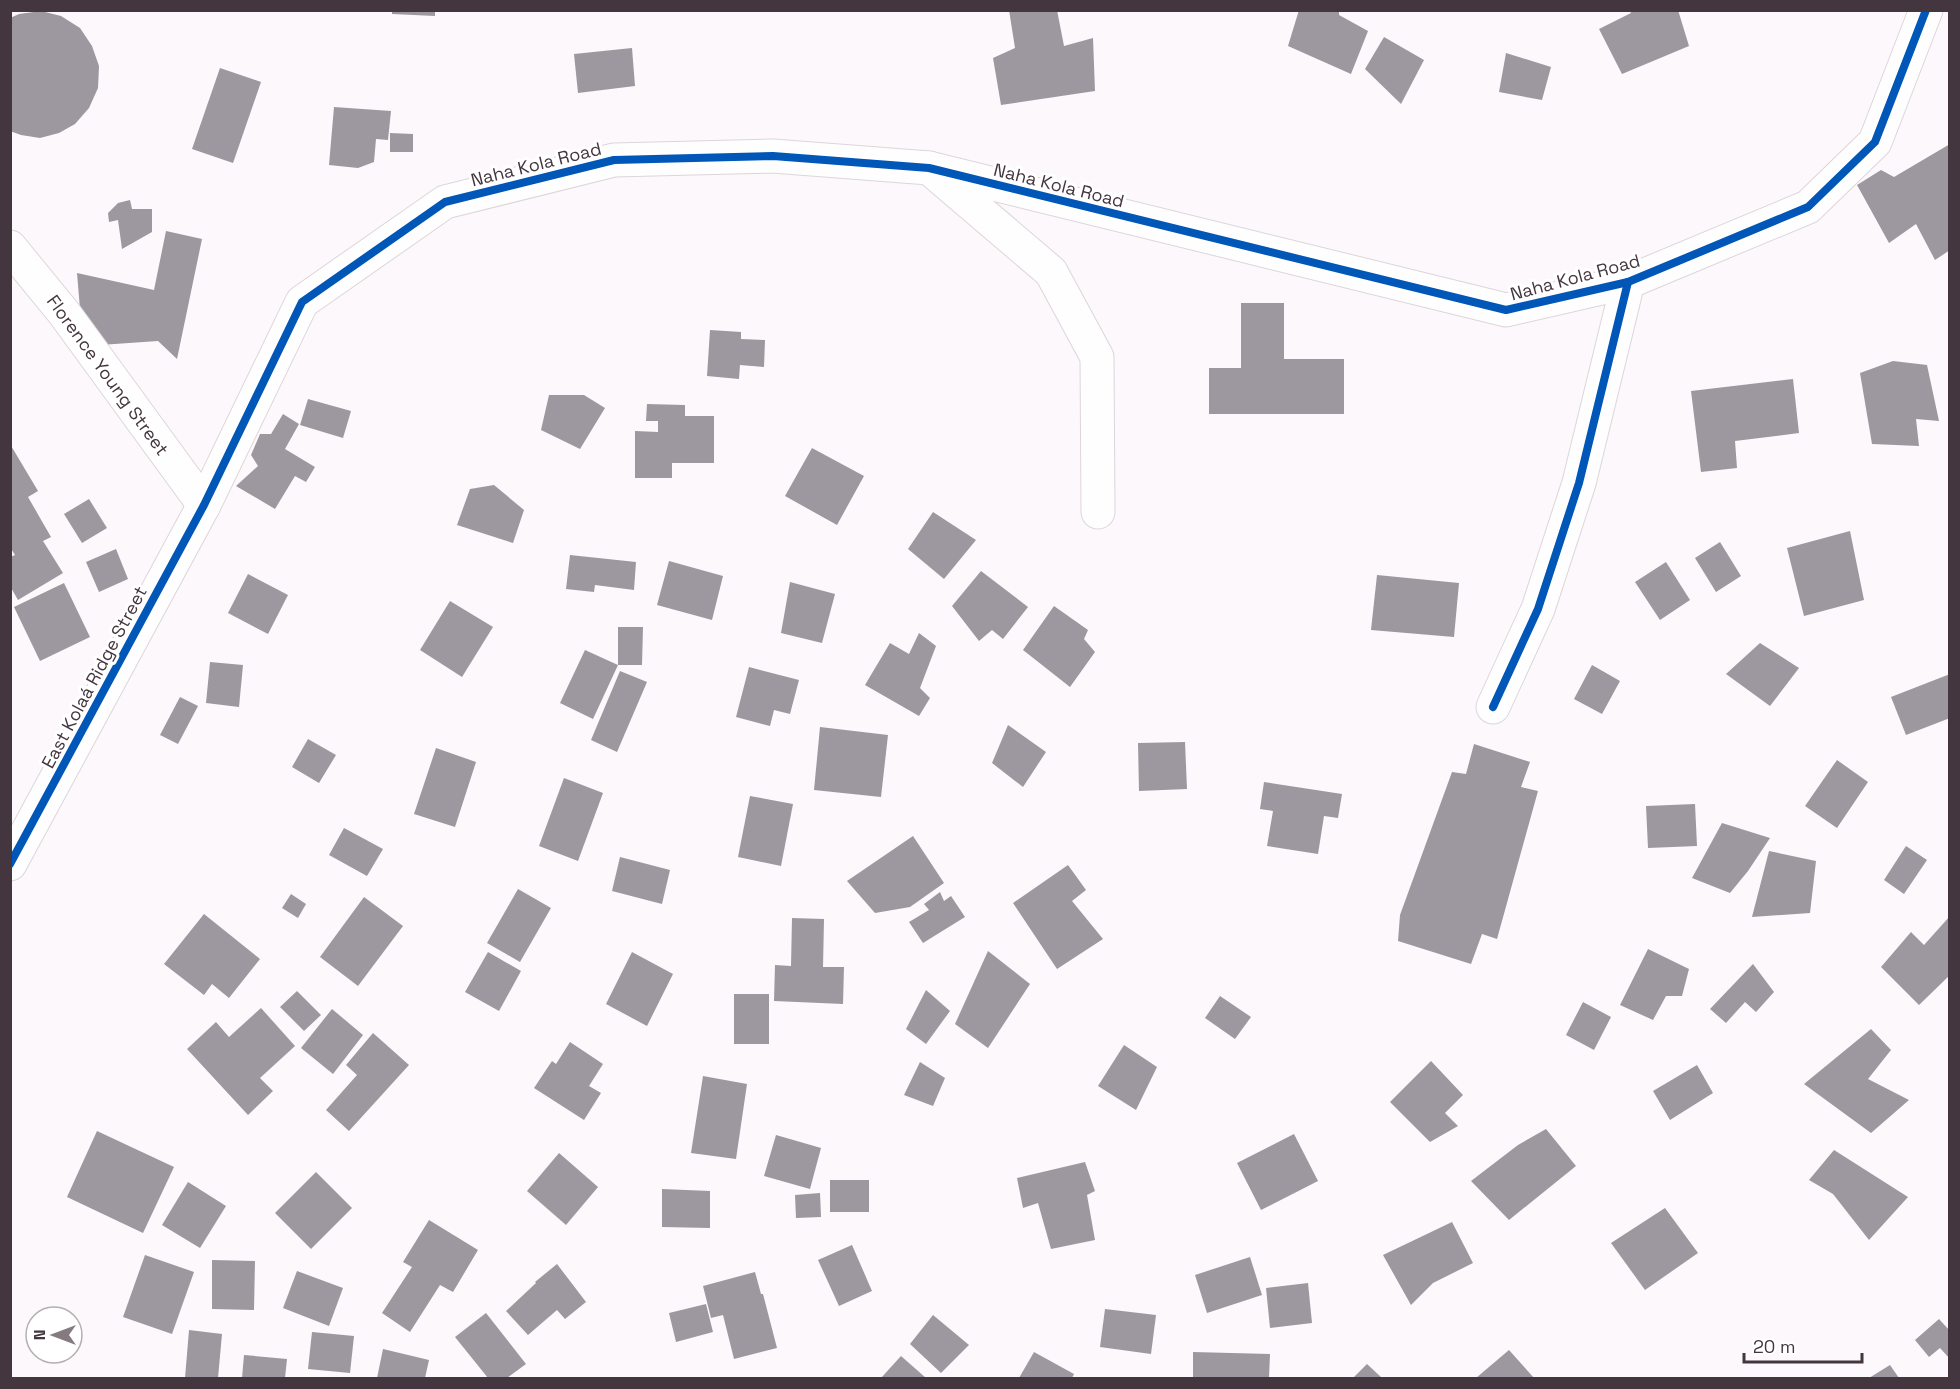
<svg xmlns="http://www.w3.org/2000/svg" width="1960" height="1389" font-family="'Space Grotesk',sans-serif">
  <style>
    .building { fill: #9d97a0 }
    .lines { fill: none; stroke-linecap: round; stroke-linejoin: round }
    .street-casing { stroke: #ddd5da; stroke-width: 35 }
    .secondary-casing { stroke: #ddd5da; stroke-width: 35 }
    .street { stroke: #fffefe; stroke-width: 33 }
    .secondary { stroke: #fffefe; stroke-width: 33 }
    .cycleway-casing { stroke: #fff; stroke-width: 11 }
    .cycleway { stroke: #0057b8; stroke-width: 8 }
    .labels { text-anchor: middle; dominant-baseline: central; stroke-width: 6; stroke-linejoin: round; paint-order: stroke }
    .street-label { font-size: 18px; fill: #44363e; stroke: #fff }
  </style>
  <rect width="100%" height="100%" fill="#fdf8fb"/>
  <g class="building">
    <path d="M 392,10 L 435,10 L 435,16 L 392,14 Z"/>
    <path d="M 1009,10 L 1057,10 L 1064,46 L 1093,38 L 1095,91 L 1001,105 L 993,58 L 1015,48 Z"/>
    <path d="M 1299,10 L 1339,10 L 1339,15 L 1368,31 L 1351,74 L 1288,46 Z"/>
    <path d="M 1630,10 L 1678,10 L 1689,46 L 1622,74 L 1599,29 L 1631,13 Z"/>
    <path d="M 41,11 L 61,16 L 80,28 L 92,46 L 99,66 L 98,88 L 89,108 L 75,124 L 59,133 L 40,138 L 21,135 L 10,131 L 10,18 L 19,14 Z"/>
    <path d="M 1384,37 L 1424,60 L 1401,104 L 1365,69 Z"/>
    <path d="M 632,48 L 635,86 L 578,93 L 574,54 Z"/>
    <path d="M 1506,53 L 1551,67 L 1542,100 L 1499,92 Z"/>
    <path d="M 220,68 L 261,82 L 233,163 L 192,149 Z"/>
    <path d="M 334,107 L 391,111 L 388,140 L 376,139 L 374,162 L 358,168 L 329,165 Z"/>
    <path d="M 390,133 L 413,134 L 413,152 L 390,152 Z"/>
    <path d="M 1950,144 L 1950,250 L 1935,260 L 1916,224 L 1889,243 L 1857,185 L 1881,170 L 1894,177 Z"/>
    <path d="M 130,200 L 132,209 L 152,209 L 152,232 L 122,249 L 118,220 L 109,222 L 108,213 L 118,203 Z"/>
    <path d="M 166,231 L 202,239 L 177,359 L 158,341 L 100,345 L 99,331 L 82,333 L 77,273 L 154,290 Z"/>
    <path d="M 1241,303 L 1284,303 L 1284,359 L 1344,359 L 1344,414 L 1209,414 L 1209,368 L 1241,368 Z"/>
    <path d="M 710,330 L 741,332 L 741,339 L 765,340 L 764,367 L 740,365 L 739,379 L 707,376 Z"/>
    <path d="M 1893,361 L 1927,365 L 1939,421 L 1916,419 L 1919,446 L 1872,444 L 1860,373 Z"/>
    <path d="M 1793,379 L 1799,433 L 1735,441 L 1737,468 L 1701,472 L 1691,391 Z"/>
    <path d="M 549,395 L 584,395 L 605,408 L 580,449 L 541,430 Z"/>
    <path d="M 308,399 L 351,411 L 343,438 L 300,425 Z"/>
    <path d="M 647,404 L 685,405 L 685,416 L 714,416 L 714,463 L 672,463 L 672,478 L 635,478 L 635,431 L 658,432 L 658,421 L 646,421 Z"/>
    <path d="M 283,414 L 299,424 L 285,449 L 315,467 L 306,482 L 295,476 L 275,509 L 236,486 L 258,466 L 251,455 L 260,434 L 271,434 Z"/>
    <path d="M 10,444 L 38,491 L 28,497 L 51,537 L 43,541 L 63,573 L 18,600 L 10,586 L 10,557 L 15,555 L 10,547 Z"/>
    <path d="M 812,448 L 864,476 L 837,525 L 785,496 Z"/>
    <path d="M 494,485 L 524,510 L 513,543 L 457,525 L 470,489 Z"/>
    <path d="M 89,499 L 107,528 L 82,543 L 64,514 Z"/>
    <path d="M 933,512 L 976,540 L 944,579 L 908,549 Z"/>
    <path d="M 1850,531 L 1864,600 L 1804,616 L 1787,548 Z"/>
    <path d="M 1720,542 L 1741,576 L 1716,592 L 1695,558 Z"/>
    <path d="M 116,549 L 128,579 L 99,592 L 86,562 Z"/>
    <path d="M 570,555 L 636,562 L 634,590 L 595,585 L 594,592 L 566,589 Z"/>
    <path d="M 669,561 L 723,576 L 712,620 L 657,605 Z"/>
    <path d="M 1666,562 L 1690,600 L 1660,620 L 1635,582 Z"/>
    <path d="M 981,571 L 1028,607 L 1003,639 L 992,630 L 979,641 L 952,606 Z"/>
    <path d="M 248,574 L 288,595 L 268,634 L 228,613 Z"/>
    <path d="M 1377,575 L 1459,583 L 1454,637 L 1371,630 Z"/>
    <path d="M 790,582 L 835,594 L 822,643 L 781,633 Z"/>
    <path d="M 64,583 L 90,637 L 40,661 L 14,607 Z"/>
    <path d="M 450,601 L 493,627 L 462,677 L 420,650 Z"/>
    <path d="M 1054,606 L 1088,630 L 1084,639 L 1095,652 L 1070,687 L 1023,650 Z"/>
    <path d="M 618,627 L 643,627 L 642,665 L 618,665 Z"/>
    <path d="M 919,633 L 936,646 L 920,688 L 930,698 L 919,716 L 865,685 L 890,643 L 909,654 Z"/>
    <path d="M 1760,643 L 1799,668 L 1770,706 L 1726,674 Z"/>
    <path d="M 585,650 L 618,665 L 593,719 L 560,703 Z"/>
    <path d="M 210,662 L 243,665 L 239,707 L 206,703 Z"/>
    <path d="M 1592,665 L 1620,681 L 1602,714 L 1574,699 Z"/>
    <path d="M 749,667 L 799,680 L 790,714 L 774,710 L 770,726 L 736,717 Z"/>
    <path d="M 620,671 L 647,682 L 617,752 L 591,740 Z"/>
    <path d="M 1950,674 L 1950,718 L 1906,735 L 1891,697 Z"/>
    <path d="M 180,697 L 198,706 L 178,744 L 160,735 Z"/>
    <path d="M 1008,725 L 1046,752 L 1023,787 L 992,763 Z"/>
    <path d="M 820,727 L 888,735 L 881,797 L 814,790 Z"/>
    <path d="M 308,739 L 336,755 L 319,783 L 292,767 Z"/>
    <path d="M 1185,742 L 1187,789 L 1139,791 L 1138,743 Z"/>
    <path d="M 1474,744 L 1530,762 L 1521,787 L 1538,791 L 1497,939 L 1482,934 L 1471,964 L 1398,941 L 1400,915 L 1452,772 L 1466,774 Z"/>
    <path d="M 436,748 L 476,762 L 455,827 L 414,814 Z"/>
    <path d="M 1837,760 L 1868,782 L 1837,828 L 1805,806 Z"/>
    <path d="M 564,778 L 603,793 L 578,861 L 539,846 Z"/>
    <path d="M 1264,782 L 1342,794 L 1338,818 L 1324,816 L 1318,854 L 1267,846 L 1273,811 L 1260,809 Z"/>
    <path d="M 750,796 L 793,804 L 781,866 L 738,857 Z"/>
    <path d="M 1695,804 L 1697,846 L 1648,848 L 1646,806 Z"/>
    <path d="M 1722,823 L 1770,838 L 1748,871 L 1730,893 L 1692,878 Z"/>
    <path d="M 344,828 L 383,849 L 367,876 L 329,855 Z"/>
    <path d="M 913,836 L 944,883 L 910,907 L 875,913 L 847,881 Z"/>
    <path d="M 1906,846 L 1927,860 L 1904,894 L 1884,880 Z"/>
    <path d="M 1769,851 L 1816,861 L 1810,913 L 1752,917 Z"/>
    <path d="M 620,857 L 670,870 L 662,904 L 612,891 Z"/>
    <path d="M 1068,865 L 1086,890 L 1072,901 L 1103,939 L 1057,969 L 1013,903 Z"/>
    <path d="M 518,889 L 551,908 L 520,962 L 487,943 Z"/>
    <path d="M 940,892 L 944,901 L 951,896 L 965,917 L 923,943 L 909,922 L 929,910 L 924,904 Z"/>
    <path d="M 291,894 L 306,904 L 298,918 L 282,908 Z"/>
    <path d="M 364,897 L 403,926 L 358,986 L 320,957 Z"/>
    <path d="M 204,914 L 260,959 L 229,998 L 212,984 L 204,995 L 164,964 Z"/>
    <path d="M 1950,916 L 1950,975 L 1919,1005 L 1881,967 L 1911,932 L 1924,945 Z"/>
    <path d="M 792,918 L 824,919 L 823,967 L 844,967 L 843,1004 L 774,1001 L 775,965 L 791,966 Z"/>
    <path d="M 1648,949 L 1689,969 L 1682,996 L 1666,996 L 1653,1020 L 1620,1005 Z"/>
    <path d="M 988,951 L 1030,984 L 988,1048 L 955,1024 Z"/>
    <path d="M 488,952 L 521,971 L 499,1011 L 465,992 Z"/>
    <path d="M 632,952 L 673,974 L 647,1026 L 606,1004 Z"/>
    <path d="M 1753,964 L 1774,992 L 1756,1012 L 1745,1002 L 1726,1023 L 1710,1009 Z"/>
    <path d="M 926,990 L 950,1011 L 926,1044 L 906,1029 Z"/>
    <path d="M 297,991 L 321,1015 L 304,1031 L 280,1007 Z"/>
    <rect x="734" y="994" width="35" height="50"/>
    <path d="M 1220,996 L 1251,1017 L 1235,1039 L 1205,1018 Z"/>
    <path d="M 1583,1002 L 1611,1017 L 1594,1050 L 1566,1035 Z"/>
    <path d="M 261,1008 L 295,1046 L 260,1078 L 273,1091 L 248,1115 L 187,1049 L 216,1022 L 229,1037 Z"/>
    <path d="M 332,1009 L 363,1035 L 333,1074 L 301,1048 Z"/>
    <path d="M 1871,1029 L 1891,1050 L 1868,1079 L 1909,1100 L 1871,1133 L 1804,1084 Z"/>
    <path d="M 373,1033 L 409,1065 L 349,1131 L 326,1110 L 357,1075 L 346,1065 Z"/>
    <path d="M 570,1042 L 603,1064 L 589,1086 L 601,1093 L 584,1120 L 534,1088 L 552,1061 L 556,1064 Z"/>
    <path d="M 1124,1045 L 1157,1067 L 1136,1110 L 1098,1086 Z"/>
    <path d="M 1431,1061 L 1463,1095 L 1445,1113 L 1458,1126 L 1430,1142 L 1390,1102 Z"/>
    <path d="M 920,1062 L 945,1078 L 933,1106 L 904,1095 Z"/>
    <path d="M 1697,1065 L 1713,1093 L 1670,1120 L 1653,1091 Z"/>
    <path d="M 703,1076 L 747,1084 L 736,1159 L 691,1153 Z"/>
    <path d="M 1546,1129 L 1576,1166 L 1509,1220 L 1471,1181 L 1518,1145 Z"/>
    <path d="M 97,1131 L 174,1167 L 143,1233 L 67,1197 Z"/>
    <path d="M 1294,1134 L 1318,1181 L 1261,1210 L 1237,1163 Z"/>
    <path d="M 776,1135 L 821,1148 L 810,1189 L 764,1176 Z"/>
    <path d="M 1834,1150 L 1908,1197 L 1869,1240 L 1833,1194 L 1809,1180 Z"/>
    <path d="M 559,1153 L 598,1187 L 566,1225 L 527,1191 Z"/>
    <path d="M 1085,1162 L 1095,1191 L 1087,1195 L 1095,1240 L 1051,1249 L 1038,1203 L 1023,1208 L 1017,1178 Z"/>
    <path d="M 316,1172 L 352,1208 L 311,1249 L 275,1213 Z"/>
    <rect x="830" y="1180" width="39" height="32"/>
    <path d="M 188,1182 L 226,1206 L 200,1248 L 162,1225 Z"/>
    <path d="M 662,1189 L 710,1191 L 710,1228 L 662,1227 Z"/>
    <path d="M 820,1193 L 821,1217 L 796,1218 L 795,1195 Z"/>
    <path d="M 1665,1208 L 1698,1253 L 1645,1290 L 1611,1243 Z"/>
    <path d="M 429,1220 L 478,1250 L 453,1292 L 440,1285 L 410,1332 L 382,1313 L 412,1267 L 403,1262 Z"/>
    <path d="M 1452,1222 L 1473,1263 L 1433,1283 L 1411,1305 L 1383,1255 Z"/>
    <path d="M 852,1245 L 872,1291 L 839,1306 L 818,1260 Z"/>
    <path d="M 145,1255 L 194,1272 L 172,1334 L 123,1317 Z"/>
    <path d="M 1250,1257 L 1262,1295 L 1207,1313 L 1195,1275 Z"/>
    <path d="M 212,1260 L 255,1261 L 254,1310 L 212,1309 Z"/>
    <path d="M 557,1264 L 586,1302 L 565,1319 L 557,1310 L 528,1335 L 506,1311 L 536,1283 L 535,1282 Z"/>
    <path d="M 297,1271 L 343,1288 L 329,1326 L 283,1308 Z"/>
    <path d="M 755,1272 L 761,1294 L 763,1294 L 777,1348 L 734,1359 L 723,1315 L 711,1318 L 703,1286 Z"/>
    <path d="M 1308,1283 L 1312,1323 L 1270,1328 L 1266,1288 Z"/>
    <path d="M 706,1304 L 713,1332 L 676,1342 L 669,1313 Z"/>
    <path d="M 1105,1309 L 1156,1315 L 1151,1354 L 1100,1347 Z"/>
    <path d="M 486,1313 L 526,1364 L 507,1378 L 488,1378 L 455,1337 Z"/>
    <path d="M 933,1315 L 969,1345 L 941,1373 L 910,1344 Z"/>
    <path d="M 1939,1319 L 1950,1331 L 1950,1359 L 1940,1348 L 1929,1357 L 1915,1340 Z"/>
    <path d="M 189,1330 L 222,1334 L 218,1378 L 185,1378 Z"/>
    <path d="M 312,1332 L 354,1336 L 350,1373 L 308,1369 Z"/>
    <path d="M 383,1349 L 429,1360 L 425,1378 L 377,1378 Z"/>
    <path d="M 1509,1350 L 1534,1378 L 1476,1378 Z"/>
    <path d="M 1034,1352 L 1074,1374 L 1072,1378 L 1019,1378 Z"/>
    <path d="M 1193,1352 L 1270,1354 L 1269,1378 L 1193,1378 Z"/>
    <path d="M 244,1355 L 287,1359 L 285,1378 L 242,1378 Z"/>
    <path d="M 901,1356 L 926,1378 L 881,1378 Z"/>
    <path d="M 1367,1364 L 1382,1378 L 1353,1378 Z"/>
    <path d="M 1890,1365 L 1899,1378 L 1869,1378 Z"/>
  </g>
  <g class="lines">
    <g class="street-casing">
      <g id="street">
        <path d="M 929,168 L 1051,272 L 1097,357 L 1098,512"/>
        <path d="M 10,247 L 64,313 L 204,505"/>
        <path d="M 1493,707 L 1538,609 L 1579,483 L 1628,282"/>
      </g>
    </g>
    <g class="secondary-casing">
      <path id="secondary" d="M 10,864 L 204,505 L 302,302 L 445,202 L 614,160 L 773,156 L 929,168 L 1506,310 L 1628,282 L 1808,207 L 1875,142 L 1926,10"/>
    </g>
    <use href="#street" class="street"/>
    <use href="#secondary" class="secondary"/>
    <g class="cycleway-casing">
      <g id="cycleway">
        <path d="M 1493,707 L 1538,609 L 1579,483 L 1628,282"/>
        <path d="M 10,864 L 204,505 L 302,302 L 445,202 L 614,160 L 773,156 L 929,168 L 1506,310 L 1628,282 L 1808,207 L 1875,142 L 1926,10"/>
      </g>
    </g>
    <use href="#cycleway" class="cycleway"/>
  </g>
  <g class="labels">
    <g class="street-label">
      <text transform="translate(536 164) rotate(-14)">Naha Kola Road</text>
      <text transform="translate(1059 185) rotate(14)">Naha Kola Road</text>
      <text transform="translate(1575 277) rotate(-15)">Naha Kola Road</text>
      <text transform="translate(108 375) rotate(54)">Florence Young Street</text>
      <text transform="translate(94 677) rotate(-62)">East Kolaá Ridge Street</text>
    </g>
  </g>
  <rect width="1960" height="1389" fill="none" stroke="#44363e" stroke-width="24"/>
  <g transform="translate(54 1335) rotate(270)"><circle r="28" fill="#ffffff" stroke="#b4afb2" stroke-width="1.5"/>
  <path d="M0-4.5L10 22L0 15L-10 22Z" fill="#857a80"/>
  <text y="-9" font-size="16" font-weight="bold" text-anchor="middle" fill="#44363e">N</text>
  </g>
  <path d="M1744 1353v9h118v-9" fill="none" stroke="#44363e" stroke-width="3"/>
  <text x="1753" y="1353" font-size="18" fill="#44363e" stroke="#ffffff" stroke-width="4.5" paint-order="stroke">20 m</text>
</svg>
